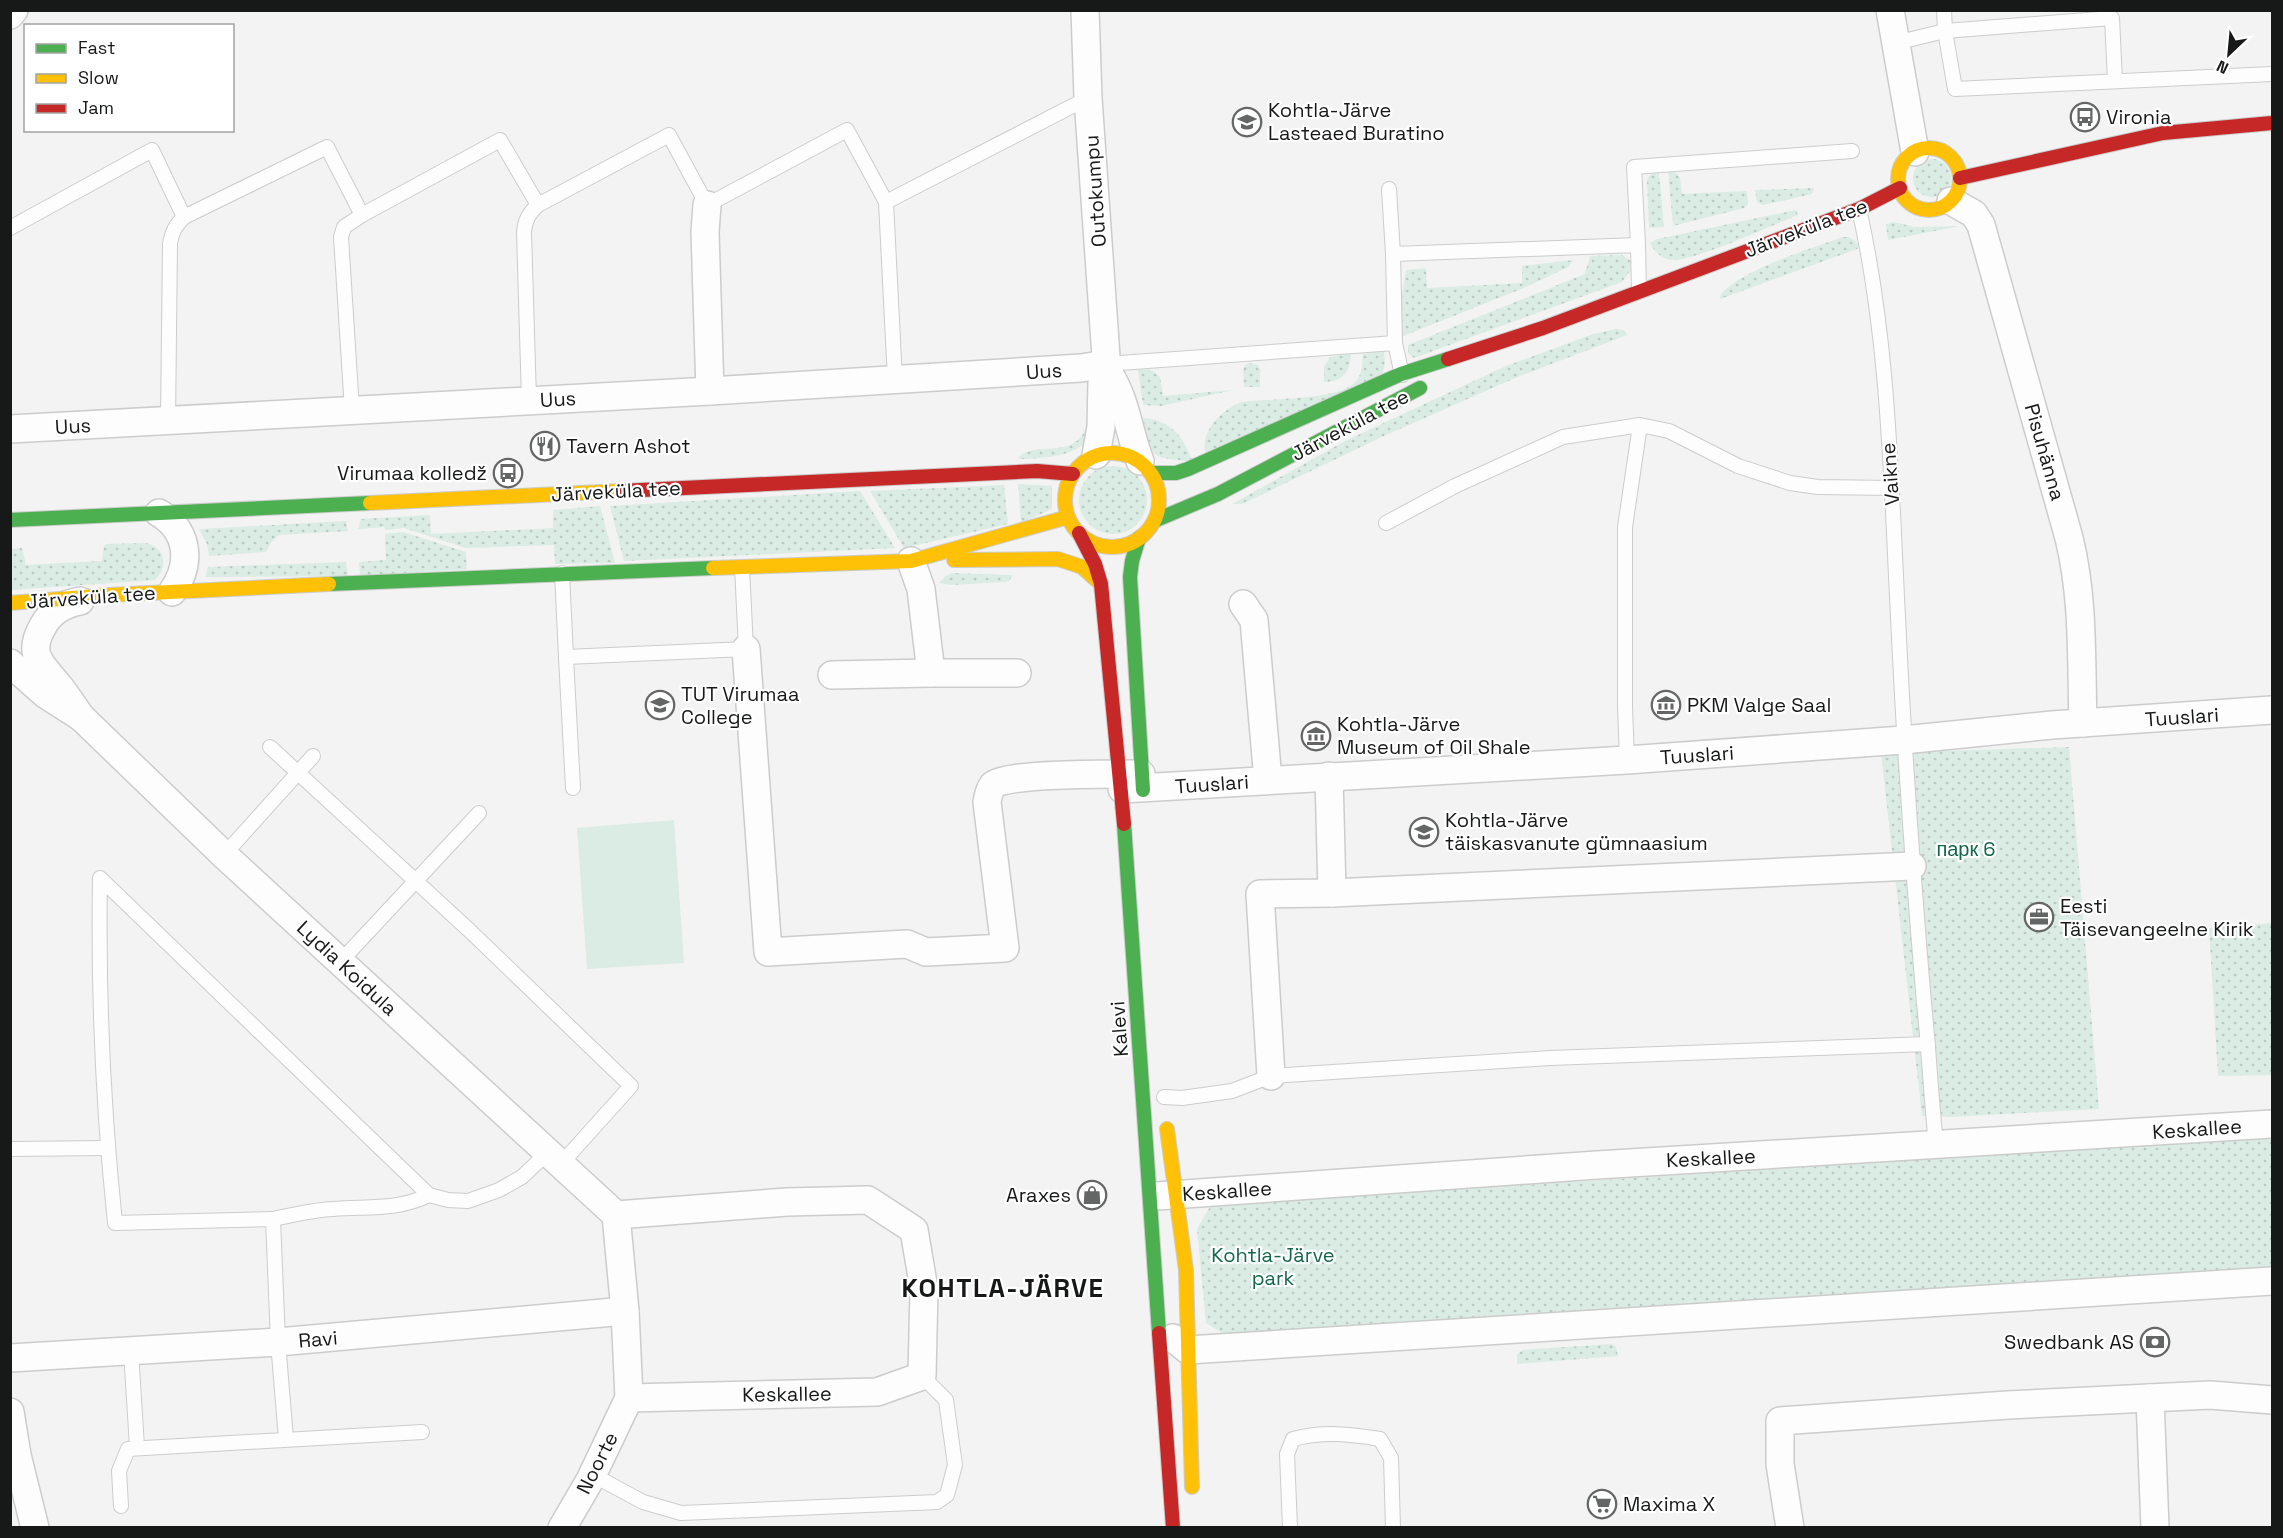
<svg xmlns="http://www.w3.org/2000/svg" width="2283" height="1538" font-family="'Space Grotesk',sans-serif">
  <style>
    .grass { fill: url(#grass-dots) }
    .garden { fill: #daece4 }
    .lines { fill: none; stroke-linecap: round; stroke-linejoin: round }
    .lane-casing { stroke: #ccc; stroke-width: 16 }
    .street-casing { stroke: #ccc; stroke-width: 30 }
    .fast-casing { stroke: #ccc; stroke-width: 16 }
    .slow-casing { stroke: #ccc; stroke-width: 16 }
    .jam-casing { stroke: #ccc; stroke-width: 16 }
    .lane { stroke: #fdfdfd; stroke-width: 14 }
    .street { stroke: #fdfdfd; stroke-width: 27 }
    .fast { stroke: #4caf50; stroke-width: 14 }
    .slow { stroke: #ffc107; stroke-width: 14 }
    .jam { stroke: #c62828; stroke-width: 14 }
    .labels { text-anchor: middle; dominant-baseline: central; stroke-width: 4.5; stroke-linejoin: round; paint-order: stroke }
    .poi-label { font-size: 20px; fill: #171818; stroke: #fff; text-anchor: start }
    .street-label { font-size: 20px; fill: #171818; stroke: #fff }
    .park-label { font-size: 20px; fill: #13674b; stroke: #fff }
    .district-label { font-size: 26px; font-weight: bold; letter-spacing: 1.5px; fill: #171818; stroke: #fff }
  </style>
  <defs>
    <pattern id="grass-dots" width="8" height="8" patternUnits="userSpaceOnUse" patternTransform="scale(1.5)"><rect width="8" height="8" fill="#daece4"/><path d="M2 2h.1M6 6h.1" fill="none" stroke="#bacac3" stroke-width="1.8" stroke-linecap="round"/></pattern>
  </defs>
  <rect width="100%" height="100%" fill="#f3f3f3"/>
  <g class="grass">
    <circle cx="1932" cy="178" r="19"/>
    <path d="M 1668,171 L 1676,173 L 1680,178 L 1682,194 L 1747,191 L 1748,204 L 1744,208 L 1673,226 Z"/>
    <path d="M 1655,172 L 1659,173 L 1664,227 L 1649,228 L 1647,181 L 1648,177 Z"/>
    <path d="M 1814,188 L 1812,194 L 1763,205 L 1757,202 L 1755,190 Z"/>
    <path d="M 1796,210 L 1798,215 C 1773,225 1693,262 1671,260 C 1660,258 1655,252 1650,243 L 1657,239 Z"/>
    <path d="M 1894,222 L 1914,227 L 1960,226 L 1888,240 L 1886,224 Z"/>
    <path d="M 1843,237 L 1849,237 L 1860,245 L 1857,249 L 1720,299 L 1721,294 C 1743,269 1810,249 1843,237 Z"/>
    <path d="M 1622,255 L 1631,261 L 1630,271 L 1622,282 L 1414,358 L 1408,353 L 1408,345 L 1585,274 L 1590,256 Z"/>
    <path d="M 1574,260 L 1568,267 L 1526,287 L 1401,337 L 1399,311 L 1406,270 L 1426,268 L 1427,288 L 1522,283 L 1522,266 Z"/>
    <path d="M 1616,329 L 1624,330 L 1627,335 L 1515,378 L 1384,436 L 1242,504 L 1232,504 L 1345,441 L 1506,366 L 1593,334 Z"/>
    <path d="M 1375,352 L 1384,352 C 1386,366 1385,375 1373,383 L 1206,456 C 1199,431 1221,411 1241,402 C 1268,398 1340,401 1356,381 C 1363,373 1362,364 1363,354 Z"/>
    <path d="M 1351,354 C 1350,373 1343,381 1324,382 L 1324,367 L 1330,357 Z"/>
    <path d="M 1249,363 L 1258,365 L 1260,369 L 1260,387 L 1244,387 L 1243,370 L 1245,365 Z"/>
    <path d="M 1138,369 L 1151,370 L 1160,377 L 1163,396 L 1233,390 L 1161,406 L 1143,405 Z"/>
    <path d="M 1143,418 C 1172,420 1183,437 1193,462 C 1151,456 1155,462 1138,422 Z"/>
    <path d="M 1088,422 L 1088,441 C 1068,458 1043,458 1018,459 C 1030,438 1078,464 1088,422 Z"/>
    <circle cx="1113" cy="500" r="34"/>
    <path d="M 1018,484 L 1052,486 L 1052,509 L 1021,523 Z"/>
    <path d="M 1004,485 L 1008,524 L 904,548 L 870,491 Z"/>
    <path d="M 860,491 L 895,548 L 624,561 L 610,506 Z"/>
    <path d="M 600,506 L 615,563 L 555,564 L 554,545 L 466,548 L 404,528 L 385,530 L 384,527 L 358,529 L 361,519 L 430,515 L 431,534 L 553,528 L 553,510 Z"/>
    <path d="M 346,521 L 348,531 L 279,535 L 272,541 L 266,552 L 209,556 L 207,544 L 199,529 Z"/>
    <path d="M 403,532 L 466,552 L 467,569 L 360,576 L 359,562 L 386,560 L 385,534 Z"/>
    <path d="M 145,543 C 165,546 169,567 155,580 L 11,590 L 10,549 L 22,548 L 26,565 L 102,561 L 104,546 L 107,544 Z"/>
    <path d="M 346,562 L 348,576 L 205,577 L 208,567 Z"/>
    <path d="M 952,573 L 1013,575 L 1009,581 L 1004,582 L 951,585 L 939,583 L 946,576 Z"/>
    <path d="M 2069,747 L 2099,1109 L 1950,1117 L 1922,1116 L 1881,753 Z"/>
    <path d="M 2272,923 L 2272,1075 L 2218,1076 L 2209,928 Z"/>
    <path d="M 2272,1137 L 2272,1267 L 1227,1336 L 1206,1323 L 1197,1229 L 1211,1205 Z"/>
    <path d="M 1612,1344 L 1616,1347 L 1618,1356 L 1517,1364 L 1517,1355 L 1522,1350 Z"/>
  </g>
  <path class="garden" d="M 674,820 L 684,963 L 587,969 L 577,828 Z"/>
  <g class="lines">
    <g class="lane-casing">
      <g id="lane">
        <path d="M 1944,10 L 1945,31 L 2112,18 L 2115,81"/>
        <path d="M 1895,43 L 1945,31 L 1955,89 L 2272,74"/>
        <path d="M 1389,189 L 1393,254 L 1395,343 L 1402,375"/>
        <path d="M 1859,209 C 1889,341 1891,483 1898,617 C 1904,746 1913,875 1924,1003 C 1929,1050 1931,1098 1936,1144"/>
        <path d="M 10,228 L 152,150 L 184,217 L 327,147 L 362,215 L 500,140 L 538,205 L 669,135 L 707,205 L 847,130 L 886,202"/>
        <path d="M 1638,245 L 1634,167 L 1852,151"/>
        <path d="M 1393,254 L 1638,245 L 1639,291"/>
        <path d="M 1106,364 L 1395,343"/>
        <path d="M 895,380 L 886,202 L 1088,98"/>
        <path d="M 529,400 L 524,232 C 525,220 529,213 538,205"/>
        <path d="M 352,410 L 341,237 L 344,227 L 362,215"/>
        <path d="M 168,421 L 170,244 C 172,232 175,226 184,217"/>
        <path d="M 1640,425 L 1669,431 L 1738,466 L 1790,483 L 1818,487 L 1892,488"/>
        <path d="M 1386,523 L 1455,486 L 1563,437 L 1640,425 L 1625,527 L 1625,706 L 1627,760"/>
        <path d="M 562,573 L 566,657 L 746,649 L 742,567"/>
        <path d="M 566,657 L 573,788"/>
        <path d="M 270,747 L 470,931 L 631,1086 L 560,1165"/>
        <path d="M 224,855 L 313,756"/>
        <path d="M 340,962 L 479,813"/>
        <path d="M 1164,1097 L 1182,1098 L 1232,1091 L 1271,1076 L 1550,1058 L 1928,1044"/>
        <path d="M 10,1149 L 107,1148"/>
        <path d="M 273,1219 C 292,1215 313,1210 333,1209 C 367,1206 396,1211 429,1195"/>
        <path d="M 131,1351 L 137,1447"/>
        <path d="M 286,1439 L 278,1342 L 273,1219 L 115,1223 C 103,1108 98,994 100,878 L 429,1195 L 448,1200 L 468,1201 L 499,1190 L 522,1177 L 547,1153"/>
        <path d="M 593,1475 L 643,1502 L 681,1513 L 937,1502 L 947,1495 L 955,1465 L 946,1400 L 922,1376"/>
        <path d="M 121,1506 L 119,1471 L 128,1449 L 422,1432"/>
        <path d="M 1290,1528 L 1287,1454 L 1293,1439 C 1323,1431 1350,1434 1380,1439 L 1391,1458 L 1393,1528"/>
      </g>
    </g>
    <g class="street-casing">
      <g id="street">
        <path d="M 1085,10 L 1088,98 L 1107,371 L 1102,382 L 1101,427 L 1096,455"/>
        <path d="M 1890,10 L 1915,152"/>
        <path d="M 10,15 L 14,10"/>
        <path d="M 1951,201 L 1974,214 L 1981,225 L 2069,538 C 2084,599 2081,660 2083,723"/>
        <path d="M 707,205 L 705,232 L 710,391"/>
        <path d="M 1107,371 C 1126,397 1128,431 1140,461"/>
        <path d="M 10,429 L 710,391 L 1081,368 L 1106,364"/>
        <path d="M 159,513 C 189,531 192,564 172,592"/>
        <path d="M 911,561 L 921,589 L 931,673 L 1017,673"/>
        <path d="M 1243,604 L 1254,620 L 1268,780"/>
        <path d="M 746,649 L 768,952 L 907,944 L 926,952 L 1005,948 L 987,802 C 988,796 989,790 993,785 C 1005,773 1118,774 1141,774"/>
        <path d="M 10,663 L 45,694 L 81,717 C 74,707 67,696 59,686 C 42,665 26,655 43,626 C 51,611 64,604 80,601"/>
        <path d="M 832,675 L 931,673"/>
        <path d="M 81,717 L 224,855 L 616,1215"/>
        <path d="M 1329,776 L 1332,893"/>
        <path d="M 1122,789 L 1627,760 L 1903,740 L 2052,725 L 2272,710"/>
        <path d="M 1271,1076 L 1260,894 L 1332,893 L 1912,866"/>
        <path d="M 1157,1196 L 1597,1165 L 2272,1124"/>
        <path d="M 616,1215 L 787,1202 L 868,1200 L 914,1230 L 924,1289 L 922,1376 L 877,1392 L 629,1398"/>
        <path d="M 1173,1338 L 1188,1350 L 2272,1281"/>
        <path d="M 10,1358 L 278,1342 L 625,1311"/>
        <path d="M 2150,1398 L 2155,1528"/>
        <path d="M 10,1412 L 17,1455 L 35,1528"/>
        <path d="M 562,1528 L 590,1480 L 629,1398 L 625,1311 L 616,1215"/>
        <path d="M 1790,1528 L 1780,1464 L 1780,1421 L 2008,1405 L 2210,1395 L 2272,1400"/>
      </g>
    </g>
    <g class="fast-casing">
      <g id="fast">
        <path d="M 1152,473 L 1176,473 L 1188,469 L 1401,374 L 1448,359"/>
        <path d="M 10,520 L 370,503"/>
        <path d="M 1156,520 L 1218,494 L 1420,388"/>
        <path d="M 1139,538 L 1132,561 L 1130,577 L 1143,790"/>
        <path d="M 329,584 L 713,568"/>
        <path d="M 1124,824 L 1159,1333"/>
      </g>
    </g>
    <g class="slow-casing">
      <g id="slow">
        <circle cx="1929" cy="179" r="31"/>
        <circle cx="1112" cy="500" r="47"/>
        <path d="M 370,503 L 621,491"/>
        <path d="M 954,560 L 1058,559 L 1082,567 L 1101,584"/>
        <path d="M 713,568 L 911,561 L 1068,517"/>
        <path d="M 10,603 L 109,595 L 329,584"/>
        <path d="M 1167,1129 L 1186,1270 L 1192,1487"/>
      </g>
    </g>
    <g class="jam-casing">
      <g id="jam">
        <path d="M 1960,178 L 2163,133 L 2272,123"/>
        <path d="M 1448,359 L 1543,328 L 1859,209 L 1900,188"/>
        <path d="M 621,491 L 1037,471 L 1073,474"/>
        <path d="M 1079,533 L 1095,564 L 1101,584 L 1124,824"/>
        <path d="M 1159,1333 L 1173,1528"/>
      </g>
    </g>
    <use href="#lane" class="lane"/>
    <use href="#street" class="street"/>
    <use href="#fast" class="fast"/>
    <use href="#slow" class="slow"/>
    <use href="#jam" class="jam"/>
  </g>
  <defs>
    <g id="bus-ring" transform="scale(1.5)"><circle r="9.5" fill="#fff" stroke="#646565" stroke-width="1.5"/><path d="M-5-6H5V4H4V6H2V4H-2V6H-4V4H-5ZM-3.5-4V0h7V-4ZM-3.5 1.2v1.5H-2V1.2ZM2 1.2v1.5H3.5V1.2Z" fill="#646565"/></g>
    <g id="school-ring" transform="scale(1.5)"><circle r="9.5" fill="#fff" stroke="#646565" stroke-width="1.5"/><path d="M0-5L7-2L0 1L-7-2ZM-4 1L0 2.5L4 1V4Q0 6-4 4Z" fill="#646565"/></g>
    <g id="restaurant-ring" transform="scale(1.5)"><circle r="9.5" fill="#fff" stroke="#646565" stroke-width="1.5"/><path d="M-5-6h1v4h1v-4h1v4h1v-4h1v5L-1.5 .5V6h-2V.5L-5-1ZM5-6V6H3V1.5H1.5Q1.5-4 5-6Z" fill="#646565"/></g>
    <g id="university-ring" transform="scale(1.5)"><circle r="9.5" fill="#fff" stroke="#646565" stroke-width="1.5"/><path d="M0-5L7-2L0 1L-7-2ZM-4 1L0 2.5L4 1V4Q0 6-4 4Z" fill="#646565"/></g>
    <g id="museum-ring" transform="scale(1.5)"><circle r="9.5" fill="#fff" stroke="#646565" stroke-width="1.5"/><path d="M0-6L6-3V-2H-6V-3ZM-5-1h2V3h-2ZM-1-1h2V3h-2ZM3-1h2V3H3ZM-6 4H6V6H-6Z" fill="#646565"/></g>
    <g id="office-ring" transform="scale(1.5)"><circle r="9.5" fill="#fff" stroke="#646565" stroke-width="1.5"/><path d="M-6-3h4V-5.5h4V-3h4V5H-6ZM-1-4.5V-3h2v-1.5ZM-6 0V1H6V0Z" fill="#646565"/></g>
    <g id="shop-ring" transform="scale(1.5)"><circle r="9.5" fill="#fff" stroke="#646565" stroke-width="1.5"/><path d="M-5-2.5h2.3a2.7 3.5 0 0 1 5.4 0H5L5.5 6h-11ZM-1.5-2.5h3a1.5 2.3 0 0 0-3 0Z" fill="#646565"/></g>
    <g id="bank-ring" transform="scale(1.5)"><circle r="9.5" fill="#fff" stroke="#646565" stroke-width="1.5"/><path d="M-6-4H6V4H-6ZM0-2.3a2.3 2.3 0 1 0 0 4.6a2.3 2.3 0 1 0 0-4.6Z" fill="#646565"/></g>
    <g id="supermarket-ring" transform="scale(1.5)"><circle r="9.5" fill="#fff" stroke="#646565" stroke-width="1.5"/><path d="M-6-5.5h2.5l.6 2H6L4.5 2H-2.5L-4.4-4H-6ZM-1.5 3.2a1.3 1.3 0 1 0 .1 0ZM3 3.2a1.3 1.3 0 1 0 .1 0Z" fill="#646565"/></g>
  </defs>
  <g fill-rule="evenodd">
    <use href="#bus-ring" x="2085" y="117"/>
    <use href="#school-ring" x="1247" y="122"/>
    <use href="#restaurant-ring" x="545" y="446"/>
    <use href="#bus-ring" x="508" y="473"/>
    <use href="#university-ring" x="660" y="705"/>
    <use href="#museum-ring" x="1666" y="705"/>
    <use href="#museum-ring" x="1316" y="736"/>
    <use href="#school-ring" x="1424" y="832"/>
    <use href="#office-ring" x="2039" y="917"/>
    <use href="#shop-ring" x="1092" y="1195"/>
    <use href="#bank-ring" x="2155" y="1342"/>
    <use href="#supermarket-ring" x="1602" y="1504"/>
  </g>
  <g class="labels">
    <g class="poi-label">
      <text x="1268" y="110">Kohtla-Järve<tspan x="1268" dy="23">Lasteaed Buratino</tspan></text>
      <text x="2106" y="117">Vironia</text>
      <text x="566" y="446">Tavern Ashot</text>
      <text x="487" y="473" text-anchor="end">Virumaa kolledž</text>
      <text x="681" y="694">TUT Virumaa<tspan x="681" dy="23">College</tspan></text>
      <text x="1687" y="705">PKM Valge Saal</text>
      <text x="1337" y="724">Kohtla-Järve<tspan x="1337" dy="23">Museum of Oil Shale</tspan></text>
      <text x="1445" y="820">Kohtla-Järve<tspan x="1445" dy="23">täiskasvanute gümnaasium</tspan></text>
      <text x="2060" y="906">Eesti<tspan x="2060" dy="23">Täisevangeelne Kirik</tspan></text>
      <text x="1071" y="1195" text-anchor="end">Araxes</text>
      <text x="2134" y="1342" text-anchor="end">Swedbank AS</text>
      <text x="1623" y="1504">Maxima X</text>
    </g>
    <g class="street-label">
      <text transform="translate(1095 191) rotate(-94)">Outokumpu</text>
      <text transform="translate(1806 228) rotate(-21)">Järveküla tee</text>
      <text transform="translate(1044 371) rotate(-4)">Uus</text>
      <text transform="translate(558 399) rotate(-3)">Uus</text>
      <text transform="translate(1350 425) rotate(-28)">Järveküla tee</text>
      <text transform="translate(73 426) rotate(-3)">Uus</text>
      <text transform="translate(2045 452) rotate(74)">Pisuhänna</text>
      <text transform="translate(1890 474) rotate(-94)">Vaikne</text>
      <text transform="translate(616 491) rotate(-3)">Järveküla tee</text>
      <text transform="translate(91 597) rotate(-4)">Järveküla tee</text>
      <text transform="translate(2182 717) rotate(-4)">Tuuslari</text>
      <text transform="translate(1697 755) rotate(-4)">Tuuslari</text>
      <text transform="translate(1212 784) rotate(-4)">Tuuslari</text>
      <text transform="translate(347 968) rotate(43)">Lydia Koidula</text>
      <text transform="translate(1119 1029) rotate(-94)">Kalevi</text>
      <text transform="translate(2197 1129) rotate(-4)">Keskallee</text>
      <text transform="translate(1711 1158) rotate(-3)">Keskallee</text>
      <text transform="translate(1227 1191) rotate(-4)">Keskallee</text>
      <text transform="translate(318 1339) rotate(-5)">Ravi</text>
      <text transform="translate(787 1394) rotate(-1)">Keskallee</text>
      <text transform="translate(597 1463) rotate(-63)">Noorte</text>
    </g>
    <g class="park-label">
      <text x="1966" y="849">парк 6</text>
      <text x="1273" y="1255">Kohtla-Järve<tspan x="1273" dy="23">park</tspan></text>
    </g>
    <g class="district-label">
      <text x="1003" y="1288">KOHTLA-JÄRVE</text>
    </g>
  </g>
  <rect width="2283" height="1538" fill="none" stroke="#171818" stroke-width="24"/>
  <rect x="24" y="24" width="210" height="108" fill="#ffffff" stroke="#a2a3a3" stroke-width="1.5"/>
  <rect x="36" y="44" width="30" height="9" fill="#4caf50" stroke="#a2a3a3" stroke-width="1.5"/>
  <text x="78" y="54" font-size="18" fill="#171818">Fast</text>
  <rect x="36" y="74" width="30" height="9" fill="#ffc107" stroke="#a2a3a3" stroke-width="1.5"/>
  <text x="78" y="84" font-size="18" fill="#171818">Slow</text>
  <rect x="36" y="104" width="30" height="9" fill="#c62828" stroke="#a2a3a3" stroke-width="1.5"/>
  <text x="78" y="114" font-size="18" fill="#171818">Jam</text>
  <g transform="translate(2229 54) rotate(206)" stroke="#ffffff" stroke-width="4.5" paint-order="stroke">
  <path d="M0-4.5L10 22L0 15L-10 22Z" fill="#171818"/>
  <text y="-9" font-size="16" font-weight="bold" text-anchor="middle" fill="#171818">N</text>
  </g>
</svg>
